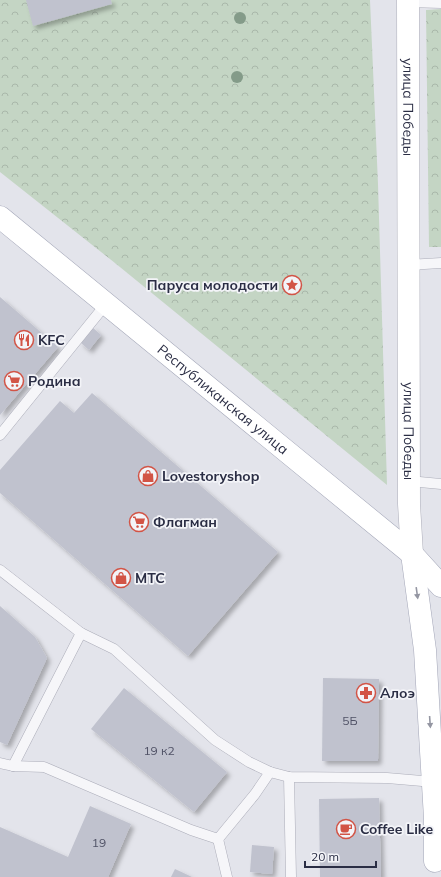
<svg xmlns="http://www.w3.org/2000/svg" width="441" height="877" font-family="Mulish,sans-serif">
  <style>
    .forest { fill: url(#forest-crowns) }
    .building { fill: #c0c2ce; filter: url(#shadow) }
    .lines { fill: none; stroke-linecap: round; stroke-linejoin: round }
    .service-casing { stroke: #acadb9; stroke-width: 11 }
    .secondary-casing { stroke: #acadb9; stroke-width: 23 }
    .primary-casing { stroke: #a2a5b7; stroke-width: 23 }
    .service { stroke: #f6f6f9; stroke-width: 10 }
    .secondary { stroke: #fff; stroke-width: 22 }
    .primary { stroke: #fff; stroke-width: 22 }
    .tree { fill: #849b89 }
    .oneway { fill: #9496a2 }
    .labels { text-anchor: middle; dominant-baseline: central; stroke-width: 3.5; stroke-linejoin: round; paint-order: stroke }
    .number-label { font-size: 12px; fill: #505266 }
    .street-label { font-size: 14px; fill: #2a2d44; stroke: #f3f4f8 }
    .poi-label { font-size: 14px; font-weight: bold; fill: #2a2d44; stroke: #f3f4f8; text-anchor: start }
  </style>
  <defs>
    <pattern id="forest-crowns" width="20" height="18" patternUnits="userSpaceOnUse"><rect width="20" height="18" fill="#c4d5c4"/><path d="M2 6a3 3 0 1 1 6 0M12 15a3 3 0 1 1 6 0" fill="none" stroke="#a9b7aa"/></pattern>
    <filter id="shadow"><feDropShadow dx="3.5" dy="3.5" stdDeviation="2" flood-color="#0004"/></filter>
  </defs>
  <rect width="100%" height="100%" fill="#e3e4eb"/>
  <g class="forest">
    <path d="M 0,0 L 370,0 L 378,184 L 387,485 L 115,263 L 0,172 Z"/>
    <path d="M 441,9 L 441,247 L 429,247 L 426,10 Z"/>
  </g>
  <g class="building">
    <path d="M 26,0 L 111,0 L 112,4 L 33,26 Z"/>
    <path d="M 0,297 L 58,347 L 0,415 Z"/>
    <path d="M 92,327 L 101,335 L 89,350 L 80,342 Z"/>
    <path d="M 92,393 L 278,552 L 188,656 L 0,493 L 0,470 L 60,401 L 74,413 Z"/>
    <path d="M 0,606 L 35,637 L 47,658 L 7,745 L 0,742 Z"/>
    <path d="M 323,678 L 379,679 L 378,761 L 322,761 Z"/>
    <path d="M 124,688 L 227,772 L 194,812 L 91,729 Z"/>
    <path d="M 379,798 L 381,877 L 320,877 L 319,799 Z"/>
    <path d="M 90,806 L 131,824 L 108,877 L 0,877 L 0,827 L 68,857 Z"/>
    <path d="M 252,845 L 274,847 L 272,874 L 250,872 Z"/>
    <path d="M 175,869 L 192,877 L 171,877 Z"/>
  </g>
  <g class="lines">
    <g class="service-casing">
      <g id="service">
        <path d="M 408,2 L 441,3"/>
        <path d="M 408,265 L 441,263"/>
        <path d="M 0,435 L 106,304"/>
        <path d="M 409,481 L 441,484"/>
        <path d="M 0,570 L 81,633 L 114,649 L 215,740 L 249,762 L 270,772 L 289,777 L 387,778 L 434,782"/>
        <path d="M 0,763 L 13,766 L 44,767 L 191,830 L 218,839 L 255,794 L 270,772"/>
        <path d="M 13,766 L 81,633"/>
        <path d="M 289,777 L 291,877"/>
        <path d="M 218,839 L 227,877"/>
      </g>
    </g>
    <g class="secondary-casing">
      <g id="secondary">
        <path id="s1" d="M 408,0 L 409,504 L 412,554"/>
      </g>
    </g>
    <g class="primary-casing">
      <g id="primary">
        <path id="s2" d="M 0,217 L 412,554 L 441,586"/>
        <path d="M 412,554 L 425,650 L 435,818 L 435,861"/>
      </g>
    </g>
    <use href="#service" class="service"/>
    <use href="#secondary" class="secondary"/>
    <use href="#primary" class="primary"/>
  </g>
  <g class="tree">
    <circle cx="240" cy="18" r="6"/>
    <circle cx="237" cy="77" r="6"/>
  </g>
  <defs><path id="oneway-solid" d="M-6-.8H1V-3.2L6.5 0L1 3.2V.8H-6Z"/></defs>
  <g class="oneway">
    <use href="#oneway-solid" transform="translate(417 593) rotate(82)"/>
    <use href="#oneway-solid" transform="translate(430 722) rotate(86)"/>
  </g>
  <defs>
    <g id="sight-ring" transform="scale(1)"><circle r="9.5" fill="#f3f4f8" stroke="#d25446" stroke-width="1.5"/><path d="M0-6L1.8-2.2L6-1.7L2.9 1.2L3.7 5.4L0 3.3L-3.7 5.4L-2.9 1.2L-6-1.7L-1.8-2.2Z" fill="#d25446"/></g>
    <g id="restaurant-ring" transform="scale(1)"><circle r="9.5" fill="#f3f4f8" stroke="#d25446" stroke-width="1.5"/><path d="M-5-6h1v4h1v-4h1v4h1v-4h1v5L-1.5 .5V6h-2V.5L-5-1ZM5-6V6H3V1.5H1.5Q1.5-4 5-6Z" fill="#d25446"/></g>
    <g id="supermarket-ring" transform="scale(1)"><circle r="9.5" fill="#f3f4f8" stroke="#d25446" stroke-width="1.5"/><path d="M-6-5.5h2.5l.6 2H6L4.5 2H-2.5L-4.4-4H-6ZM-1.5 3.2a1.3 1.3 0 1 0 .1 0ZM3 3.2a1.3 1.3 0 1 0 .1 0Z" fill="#d25446"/></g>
    <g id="shop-ring" transform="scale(1)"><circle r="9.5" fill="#f3f4f8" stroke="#d25446" stroke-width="1.5"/><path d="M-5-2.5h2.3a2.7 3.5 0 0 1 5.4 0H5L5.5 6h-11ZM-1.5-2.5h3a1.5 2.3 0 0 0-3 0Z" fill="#d25446"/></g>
    <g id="pharmacy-ring" transform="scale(1)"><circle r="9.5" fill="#f3f4f8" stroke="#d25446" stroke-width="1.5"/><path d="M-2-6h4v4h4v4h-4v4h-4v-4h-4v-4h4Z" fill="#d25446"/></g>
    <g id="cafe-ring" transform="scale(1)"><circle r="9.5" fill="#f3f4f8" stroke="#d25446" stroke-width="1.5"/><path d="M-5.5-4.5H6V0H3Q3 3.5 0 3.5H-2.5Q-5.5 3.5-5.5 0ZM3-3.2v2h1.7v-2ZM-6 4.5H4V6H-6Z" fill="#d25446"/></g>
  </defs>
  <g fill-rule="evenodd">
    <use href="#sight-ring" x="292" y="285"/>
    <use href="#restaurant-ring" x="24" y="340"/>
    <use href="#supermarket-ring" x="14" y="381"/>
    <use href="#shop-ring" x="148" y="476"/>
    <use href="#supermarket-ring" x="139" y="522"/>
    <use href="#shop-ring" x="121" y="578"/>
    <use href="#pharmacy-ring" x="366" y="693"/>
    <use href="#cafe-ring" x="346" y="829"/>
  </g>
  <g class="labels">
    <g class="number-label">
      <text x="350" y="720">5Б</text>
      <text x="159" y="750">19 к2</text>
      <text x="99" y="842">19</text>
    </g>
    <g class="street-label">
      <text stroke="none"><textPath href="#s1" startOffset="107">улица Победы</textPath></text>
      <text stroke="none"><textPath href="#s2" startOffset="288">Республиканская улица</textPath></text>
      <text stroke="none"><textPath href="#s1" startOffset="431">улица Победы</textPath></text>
    </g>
    <g class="poi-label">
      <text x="278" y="285" text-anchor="end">Паруса молодости</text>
      <text x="38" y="340">KFC</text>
      <text x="28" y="381">Родина</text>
      <text x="162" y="476">Lovestoryshop</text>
      <text x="153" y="522">Флагман</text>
      <text x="135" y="578">МТС</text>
      <text x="380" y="693">Алоэ</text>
      <text x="360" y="829">Coffee Like</text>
    </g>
  </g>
  <path d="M305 861v6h71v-6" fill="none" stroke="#2a2d44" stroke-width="2"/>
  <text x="311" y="861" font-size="12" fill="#2a2d44" stroke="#f3f4f8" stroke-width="3" paint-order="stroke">20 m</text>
</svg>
